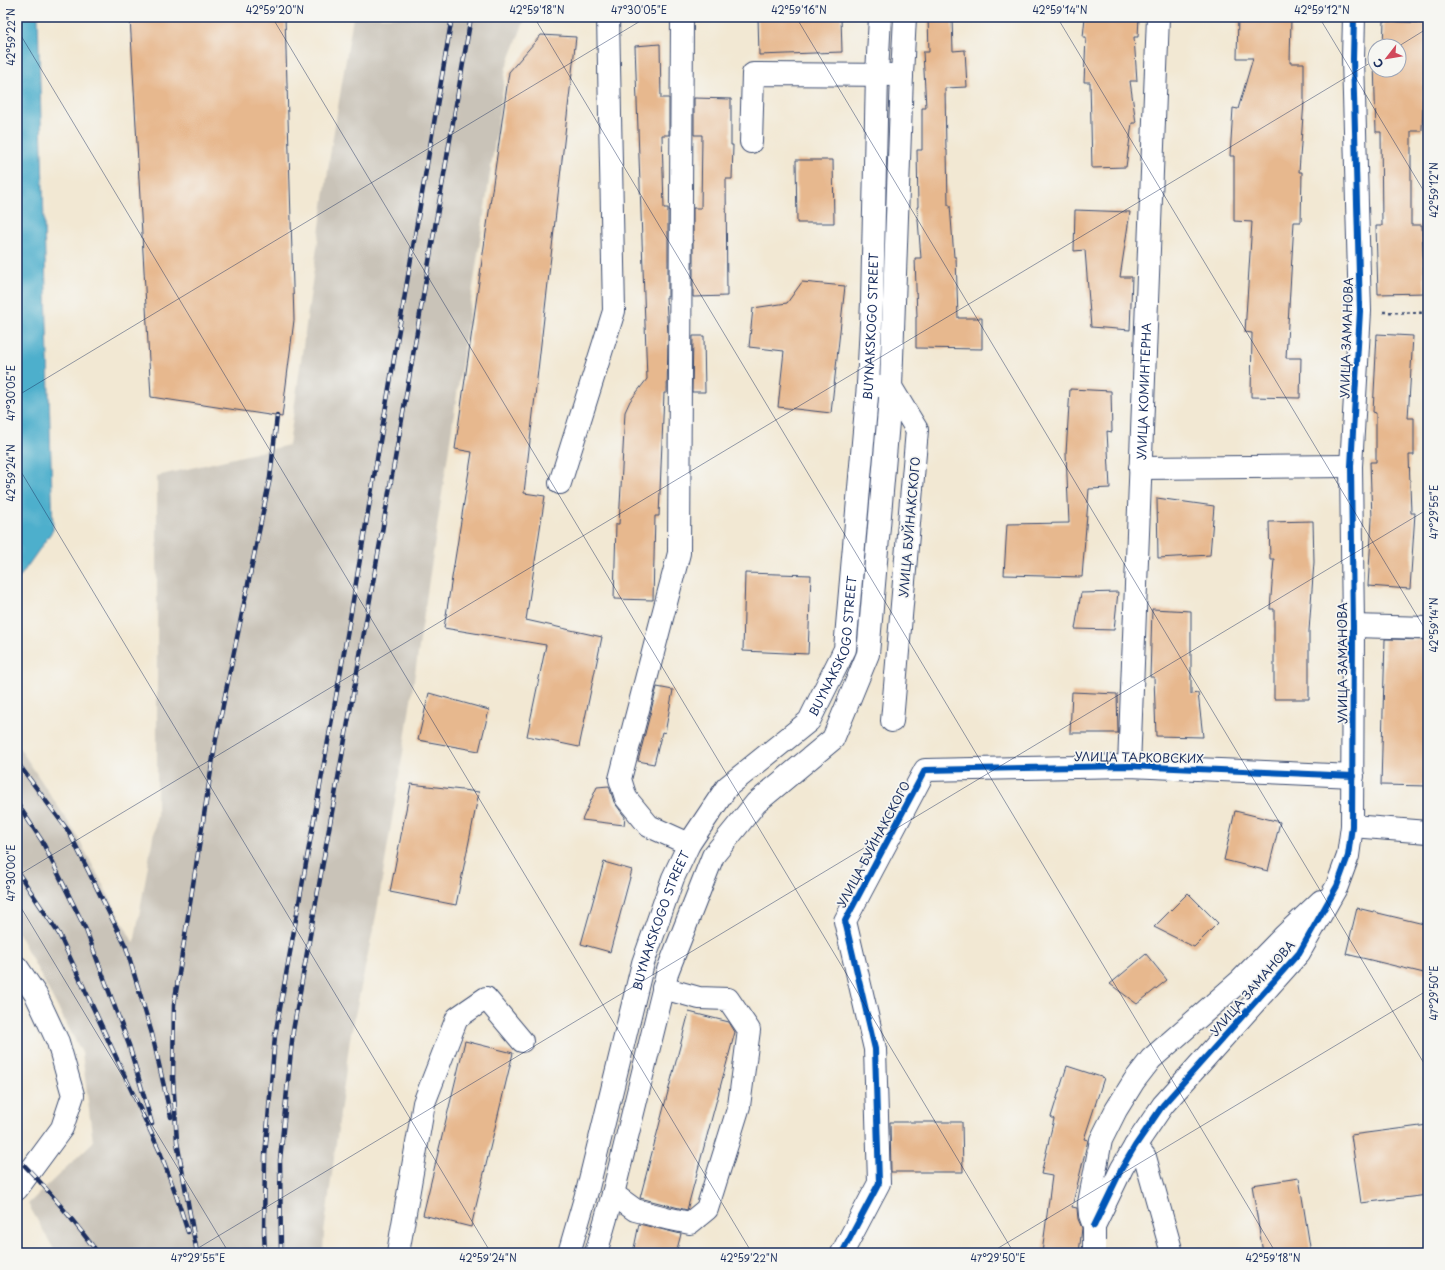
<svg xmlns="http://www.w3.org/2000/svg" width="1445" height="1270" font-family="'Playpen Sans',sans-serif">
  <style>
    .railway { fill: #c9c3b8 }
    .water { fill: #4dafcc; stroke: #346f95 }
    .building { fill: #e7b88e }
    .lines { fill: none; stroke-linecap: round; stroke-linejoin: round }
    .minor-casing { stroke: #3b4b70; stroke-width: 24 }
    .major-casing { stroke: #3b4b70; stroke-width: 24 }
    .path { stroke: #3b4b70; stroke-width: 2.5; stroke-dasharray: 3 3; stroke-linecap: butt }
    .minor { stroke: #fff; stroke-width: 22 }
    .major { stroke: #fff; stroke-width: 22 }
    .rail-casing { stroke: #1b2f5e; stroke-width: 4.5 }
    .rail { stroke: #f6f6f2; stroke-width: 3; stroke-dasharray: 9; stroke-linecap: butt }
    .cycleway-casing { stroke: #f6f6f2; stroke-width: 8 }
    .cycleway { stroke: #0057b8; stroke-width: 6 }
    .ticks { fill: none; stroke: #1b2f5e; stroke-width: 1; stroke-opacity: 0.45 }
    .labels { text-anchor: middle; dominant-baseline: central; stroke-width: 3.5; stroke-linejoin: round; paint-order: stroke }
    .street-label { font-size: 12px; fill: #1b2f5e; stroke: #f6f6f2 }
    .neatline { fill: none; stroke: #1b2f5e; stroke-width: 1.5 }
    .ticks-label { font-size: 10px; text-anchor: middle; fill: #1b2f5e }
  </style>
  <rect width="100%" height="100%" fill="#f6f6f2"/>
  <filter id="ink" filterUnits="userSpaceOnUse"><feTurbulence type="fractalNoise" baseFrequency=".025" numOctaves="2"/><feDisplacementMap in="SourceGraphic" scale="8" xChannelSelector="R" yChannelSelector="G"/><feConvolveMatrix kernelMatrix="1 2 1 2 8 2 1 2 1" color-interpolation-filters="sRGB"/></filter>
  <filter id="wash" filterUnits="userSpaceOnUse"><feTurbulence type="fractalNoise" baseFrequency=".012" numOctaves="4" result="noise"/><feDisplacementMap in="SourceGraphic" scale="16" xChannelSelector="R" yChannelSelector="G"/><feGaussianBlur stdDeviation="0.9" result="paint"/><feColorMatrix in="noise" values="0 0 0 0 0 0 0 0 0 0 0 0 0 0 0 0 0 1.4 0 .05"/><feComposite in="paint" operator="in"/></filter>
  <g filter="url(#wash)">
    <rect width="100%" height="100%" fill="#f2e8d3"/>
    <path class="railway" d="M 353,17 L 526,17 L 506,68 L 405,740 L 377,911 L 350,1039 L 324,1233 L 323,1253 L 56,1253 L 28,1204 L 93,1142 L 82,1053 L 17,931 L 17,744 L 76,834 L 134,944 L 157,814 L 157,476 L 289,445 L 331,149 Z"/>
    <path class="water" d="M 17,17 L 38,17 L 53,530 L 17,581 Z"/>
    <g id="blocks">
      <g class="building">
        <path d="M 130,17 L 285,17 L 294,320 L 282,417 L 151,397 Z"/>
        <path d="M 758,17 L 841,17 L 842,52 L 759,55 Z"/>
        <path d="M 928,17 L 952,17 L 953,51 L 965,50 L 967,87 L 945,88 L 946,150 L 947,150 L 948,205 L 950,205 L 954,257 L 956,257 L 958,318 L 982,318 L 982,349 L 916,348 L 916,317 L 917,317 L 915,258 L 921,258 L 917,207 L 918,207 L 917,150 L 922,150 L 922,108 L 926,108 L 923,52 L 929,52 Z"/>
        <path d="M 1085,17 L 1139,17 L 1138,37 L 1134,37 L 1137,81 L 1130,81 L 1136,123 L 1132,123 L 1126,167 L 1092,168 L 1090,82 L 1084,82 L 1086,37 L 1083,37 Z"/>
        <path d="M 1238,17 L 1291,17 L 1290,63 L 1304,63 L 1304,101 L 1299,172 L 1302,172 L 1301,222 L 1294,222 L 1286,358 L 1301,358 L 1300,398 L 1251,397 L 1252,333 L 1245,332 L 1252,222 L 1234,221 L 1234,156 L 1230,156 L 1233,108 L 1238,109 L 1253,58 L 1237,58 Z"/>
        <path d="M 1384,21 L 1426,23 L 1422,131 L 1411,131 L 1411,225 L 1422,225 L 1425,293 L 1378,294 L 1376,226 L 1382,226 L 1381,132 L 1376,132 L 1374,61 L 1375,70 L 1399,70 L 1399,46 L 1383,46 Z"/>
        <path d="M 541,35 L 576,37 L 524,493 L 545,496 L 526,620 L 602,637 L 579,747 L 527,736 L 546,645 L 444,628 L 472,452 L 455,449 L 509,72 Z"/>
        <path d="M 660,44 L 661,98 L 669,98 L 669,135 L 662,135 L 664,208 L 668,208 L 668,297 L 666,297 L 668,336 L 667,393 L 664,393 L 659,516 L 655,516 L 653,600 L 614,599 L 616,524 L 619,524 L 625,412 L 630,401 L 647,379 L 635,46 Z"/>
        <path d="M 694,98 L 731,99 L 731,145 L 733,145 L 732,179 L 726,179 L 727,296 L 693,297 L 693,208 L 701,208 L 702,135 L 694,135 Z"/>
        <path d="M 796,160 L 833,160 L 834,223 L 797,223 Z"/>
        <path d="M 1075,210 L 1130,212 L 1120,277 L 1132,277 L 1130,330 L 1091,327 L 1085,250 L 1074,251 Z"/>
        <path d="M 802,282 L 845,286 L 831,413 L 778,407 L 784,351 L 749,347 L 753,308 L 787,303 Z"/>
        <path d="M 1377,334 L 1413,336 L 1408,418 L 1414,418 L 1414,455 L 1409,455 L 1411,513 L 1415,513 L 1410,589 L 1368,586 L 1372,519 L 1370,462 L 1376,462 L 1376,413 L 1373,412 Z"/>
        <path d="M 693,336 L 704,336 L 705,392 L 692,392 Z"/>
        <path d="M 1070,389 L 1111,391 L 1112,432 L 1107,431 L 1110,488 L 1089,489 L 1082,577 L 1004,575 L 1007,524 L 1069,523 L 1066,453 Z"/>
        <path d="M 1157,498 L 1214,506 L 1210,555 L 1158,558 Z"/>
        <path d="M 1313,521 L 1314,562 L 1309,631 L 1309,699 L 1274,699 L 1274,609 L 1270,609 L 1274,559 L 1270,559 L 1269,522 Z"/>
        <path d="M 745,573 L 811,575 L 808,654 L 743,651 Z"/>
        <path d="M 1118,592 L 1114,630 L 1075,629 L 1081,593 Z"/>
        <path d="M 1152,609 L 1191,611 L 1191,694 L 1198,693 L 1203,737 L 1156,736 L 1154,677 L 1150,677 Z"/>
        <path d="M 1385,639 L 1428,640 L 1428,786 L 1381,785 Z"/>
        <path d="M 657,687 L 673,690 L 665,733 L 662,732 L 654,764 L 638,761 Z"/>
        <path d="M 1072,692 L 1117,694 L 1118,733 L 1070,733 Z"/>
        <path d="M 429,693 L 489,710 L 479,751 L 418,740 Z"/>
        <path d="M 411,784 L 479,792 L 456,905 L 390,892 Z"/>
        <path d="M 609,786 L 614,802 L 625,817 L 624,825 L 582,820 L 597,787 Z"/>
        <path d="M 1235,811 L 1280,822 L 1268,871 L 1224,860 Z"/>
        <path d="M 604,862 L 632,870 L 610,952 L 581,944 Z"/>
        <path d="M 1188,893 L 1218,923 L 1194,947 L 1154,927 Z"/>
        <path d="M 1357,908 L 1428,925 L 1428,974 L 1346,954 Z"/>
        <path d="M 1146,954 L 1167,980 L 1137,1004 L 1110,984 Z"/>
        <path d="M 689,1012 L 729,1022 L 735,1032 L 687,1210 L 640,1198 Z"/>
        <path d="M 465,1041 L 513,1053 L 471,1227 L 423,1215 Z"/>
        <path d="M 1067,1066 L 1104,1078 L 1084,1139 L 1088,1140 L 1072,1207 L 1077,1208 L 1078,1219 L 1082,1228 L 1079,1253 L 1042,1253 L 1052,1176 L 1041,1174 L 1054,1119 L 1051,1117 Z"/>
        <path d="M 890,1122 L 962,1122 L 963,1172 L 891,1172 Z"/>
        <path d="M 1428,1125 L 1428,1195 L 1361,1203 L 1351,1135 Z"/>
        <path d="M 1299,1178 L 1311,1253 L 1263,1253 L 1252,1185 Z"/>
        <path d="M 639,1224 L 681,1234 L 676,1253 L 633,1253 Z"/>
      </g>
    </g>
  </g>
  <g filter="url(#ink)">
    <use href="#blocks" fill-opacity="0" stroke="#3b4b70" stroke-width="1"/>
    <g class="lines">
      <g class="minor-casing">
        <g id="minor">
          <path d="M 682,17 L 679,553 L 620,779 L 626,798 L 649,826 L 689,844"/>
          <path d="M 751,142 L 753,74 L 902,75"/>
          <path d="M 868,385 L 891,387 L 917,430 L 892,721"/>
          <path d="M 1140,468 L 1351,466"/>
          <path d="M 560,483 L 614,311 L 608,17"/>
          <path d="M 1353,626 L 1428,628"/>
          <path id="s1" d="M 1129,766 L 1158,17"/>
          <path d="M 1352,826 L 1428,832"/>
          <path d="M 17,967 L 36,995 L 58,1042 L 73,1095 L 62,1128 L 17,1189"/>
          <path d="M 1135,1146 L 1142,1153 L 1145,1157 L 1172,1253"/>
          <path d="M 613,1194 L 635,1210 L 666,1218 L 690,1223 L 707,1209 L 739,1106 L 749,1030 L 728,999 L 699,998 L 663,988"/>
          <path d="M 1094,1226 L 1122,1168 L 1135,1146 L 1163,1105 L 1299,953 L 1337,886 L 1348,856 L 1352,826 L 1353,626 L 1351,466 L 1360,311 L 1353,59 L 1354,17"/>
          <path d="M 398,1253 L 424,1103 L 457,1018 L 486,998 L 522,1041"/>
          <path d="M 842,1253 L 879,1183 L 875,1049 L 845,921 L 925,770 L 1129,766 L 1353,776"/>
          <path d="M 1094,1253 L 1094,1226 L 1090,1215 L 1089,1203 L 1101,1140 L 1116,1110 L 1134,1081 L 1151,1059 L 1241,980 L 1285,935 L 1321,901"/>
        </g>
      </g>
      <g class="major-casing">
        <g id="major">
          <path id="s2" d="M 569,1253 L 588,1188 L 643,963 L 673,878 L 689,844 L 727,787 L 809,721 L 845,649 L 868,385 L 872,302 L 877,74 L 880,17"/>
          <path d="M 596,1253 L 613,1194 L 668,970 L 713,856 L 756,803 L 833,739 L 868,654 L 891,387 L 902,75 L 905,17"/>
        </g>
      </g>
      <path class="path" d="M 1383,312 L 1428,313"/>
      <use href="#minor" class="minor"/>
      <use href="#major" class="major"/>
      <g class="rail-casing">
        <g id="rail">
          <path d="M 17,762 L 69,832 L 126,947 L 152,1034 L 171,1117"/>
          <path d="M 17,803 L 42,841 L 86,930 L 129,1045 L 152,1124"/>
          <path d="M 17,871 L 59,934 L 160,1152 L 174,1189 L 188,1232"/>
          <path d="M 17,1158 C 47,1187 73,1220 98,1253"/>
          <path d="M 197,1253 L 177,1142 L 173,1078 L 174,1005 L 216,739 L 270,478 L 277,416"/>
          <path d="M 265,1253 L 264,1232 L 265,1156 L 275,1036 L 348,630 L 452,17"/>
          <path d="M 281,1253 L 280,1160 L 293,1031 L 401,425 L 471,17"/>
        </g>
      </g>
      <use href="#rail" class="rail"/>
      <g class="cycleway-casing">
        <g id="cycleway">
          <path d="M 1094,1226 L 1122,1168 L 1135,1146 L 1163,1105 L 1299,953 L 1337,886 L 1348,856 L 1352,826 L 1353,626 L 1351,466 L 1360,311 L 1353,59 L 1354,17"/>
          <path d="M 842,1253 L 879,1183 L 875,1049 L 845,921 L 925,770 L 1129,766 L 1353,776"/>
        </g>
      </g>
      <use href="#cycleway" class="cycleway"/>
    </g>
  </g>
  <path class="ticks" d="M 272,17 L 1014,1253M 534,17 L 1276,1253M 796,17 L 1428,1070M 1057,17 L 1428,634M 1319,17 L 1428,198M 17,29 L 752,1253M 1399,46 L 1428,28M 17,396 L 647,17M 17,465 L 491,1253M 17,876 L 1375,60M 17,901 L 229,1253M 190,1253 L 1428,509M 990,1253 L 1428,990"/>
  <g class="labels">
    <g class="street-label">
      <text stroke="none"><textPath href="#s2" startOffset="1005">BUYNAKSKOGO STREET</textPath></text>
      <text transform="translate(1346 338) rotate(-88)">УЛИЦА ЗАМАНОВА</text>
      <text stroke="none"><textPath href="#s1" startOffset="375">УЛИЦА КОМИНТЕРНА</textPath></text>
      <text transform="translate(909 527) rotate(-85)">УЛИЦА БУЙНАКСКОГО</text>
      <text stroke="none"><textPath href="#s2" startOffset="681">BUYNAKSKOGO STREET</textPath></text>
      <text transform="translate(1342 663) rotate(-90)">УЛИЦА ЗАМАНОВА</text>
      <text transform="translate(1139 757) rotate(1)">УЛИЦА ТАРКОВСКИХ</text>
      <text transform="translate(873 844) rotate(-62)">УЛИЦА БУЙНАКСКОГО</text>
      <text stroke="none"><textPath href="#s2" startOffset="345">BUYNAKSKOGO STREET</textPath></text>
      <text transform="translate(1252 988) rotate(-49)">УЛИЦА ЗАМАНОВА</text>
    </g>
  </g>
  <rect width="1445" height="1270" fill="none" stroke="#f6f6f2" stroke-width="44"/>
  <g transform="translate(1387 58) rotate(239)"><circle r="19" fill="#f6f6f2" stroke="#9ea6b7"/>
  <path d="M0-3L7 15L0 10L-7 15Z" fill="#d1495b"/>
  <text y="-6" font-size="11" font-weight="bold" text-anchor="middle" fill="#1b2f5e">С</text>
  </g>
  <rect x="22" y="22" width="1401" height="1226" class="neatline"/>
  <g class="ticks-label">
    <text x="275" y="14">42°59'20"N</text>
    <text x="537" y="14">42°59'18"N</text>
    <text x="639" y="14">47°30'05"E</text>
    <text x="799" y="14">42°59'16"N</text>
    <text x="1060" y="14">42°59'14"N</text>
    <text x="1322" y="14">42°59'12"N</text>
    <text transform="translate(11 37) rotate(-90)" y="4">42°59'22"N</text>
    <text transform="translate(1434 190) rotate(-90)" y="4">42°59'12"N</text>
    <text transform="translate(11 393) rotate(-90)" y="4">47°30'05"E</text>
    <text transform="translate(11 473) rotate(-90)" y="4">42°59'24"N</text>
    <text transform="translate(1434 512) rotate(-90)" y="4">47°29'55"E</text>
    <text transform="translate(1434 625) rotate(-90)" y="4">42°59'14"N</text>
    <text transform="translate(11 873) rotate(-90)" y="4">47°30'00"E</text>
    <text transform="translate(1434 993) rotate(-90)" y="4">47°29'50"E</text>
    <text x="198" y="1262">47°29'55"E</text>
    <text x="488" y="1262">42°59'24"N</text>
    <text x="749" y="1262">42°59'22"N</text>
    <text x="998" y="1262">47°29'50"E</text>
    <text x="1273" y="1262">42°59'18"N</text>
  </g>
</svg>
